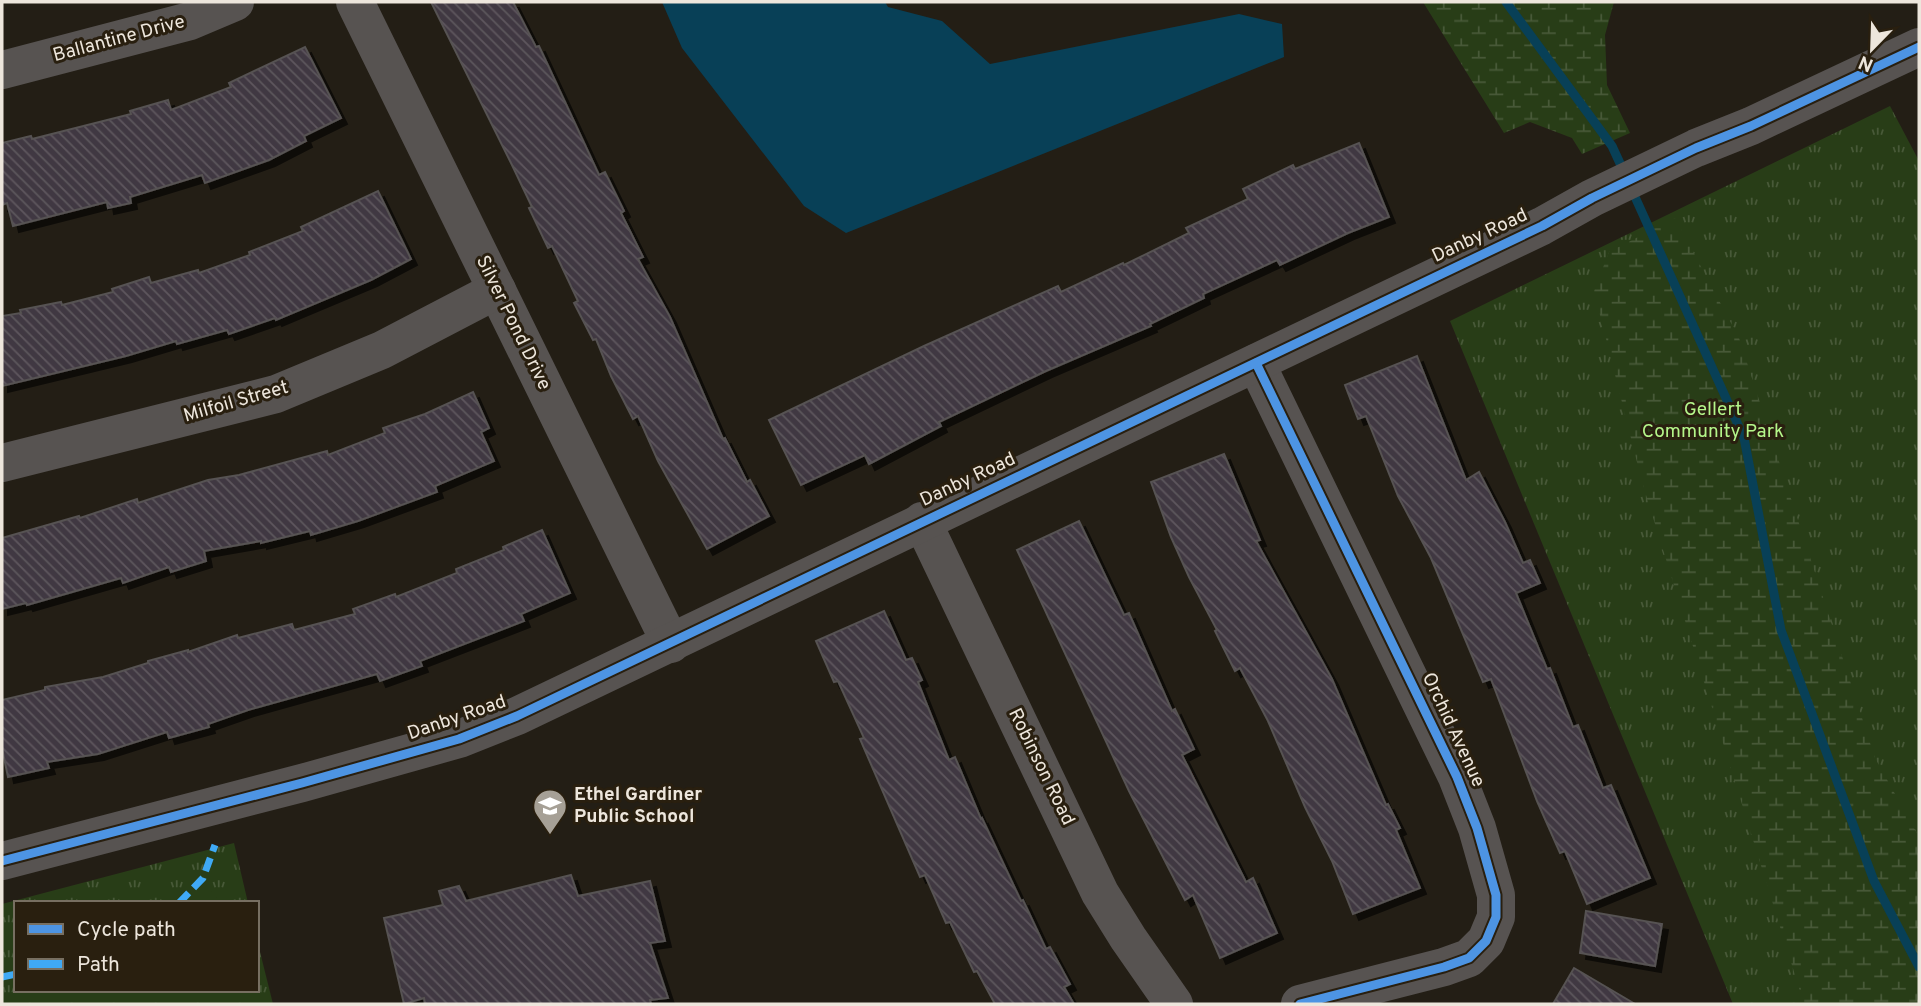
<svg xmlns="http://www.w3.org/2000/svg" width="1921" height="1006" font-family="Overpass,sans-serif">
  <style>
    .grass { fill: url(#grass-tufts) }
    .wetland { fill: url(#wetland-marsh) }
    .garden { fill: #283d17 }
    .water { fill: #084057 }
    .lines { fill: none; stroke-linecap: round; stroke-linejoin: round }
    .stream { stroke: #084057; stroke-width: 9 }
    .building { fill: url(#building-back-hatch); stroke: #565252; stroke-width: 2; filter: url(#shadow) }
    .minor { stroke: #575351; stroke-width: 38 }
    .quiet { stroke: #3fa9f5; stroke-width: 7; stroke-dasharray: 14 7; stroke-linecap: butt }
    .cycleway-casing { stroke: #291f0f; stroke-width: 13 }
    .cycleway { stroke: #4d94e3; stroke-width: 9 }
    .labels { text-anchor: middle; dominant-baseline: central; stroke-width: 6; stroke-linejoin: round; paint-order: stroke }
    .street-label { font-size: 19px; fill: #ede6dc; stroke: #291f0f }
    .park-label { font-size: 19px; fill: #b4f58a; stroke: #291f0f }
    .poi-label { font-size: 19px; font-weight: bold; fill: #ede6dc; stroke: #291f0f; text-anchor: start }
  </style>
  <defs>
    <pattern id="grass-tufts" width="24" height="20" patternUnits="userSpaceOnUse" patternTransform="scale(1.75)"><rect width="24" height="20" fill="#283d17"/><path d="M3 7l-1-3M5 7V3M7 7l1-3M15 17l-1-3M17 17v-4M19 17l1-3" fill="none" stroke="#485938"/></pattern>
    <pattern id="wetland-marsh" width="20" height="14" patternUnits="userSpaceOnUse" patternTransform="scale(1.75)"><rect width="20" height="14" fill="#283d17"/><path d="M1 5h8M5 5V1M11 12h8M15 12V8" fill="none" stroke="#485938"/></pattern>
    <pattern id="building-back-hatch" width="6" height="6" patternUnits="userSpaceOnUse" patternTransform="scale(1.75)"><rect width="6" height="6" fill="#413942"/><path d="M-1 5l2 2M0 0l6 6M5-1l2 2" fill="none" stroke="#5d565d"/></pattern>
    <filter id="shadow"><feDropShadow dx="6" dy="6" stdDeviation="0" flood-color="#0009"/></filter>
  </defs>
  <rect width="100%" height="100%" fill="#231e15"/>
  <g class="grass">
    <path d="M 1890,106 L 1919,161 L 1919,1004 L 1733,1004 L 1450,321 Z"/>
    <path d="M 234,843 L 248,903 L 16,903 L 16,990 L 257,990 L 257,940 L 273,1004 L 2,1004 L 2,904 Z"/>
  </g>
  <g class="wetland">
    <path d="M 1423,2 L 1614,2 L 1605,35 L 1607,85 L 1630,133 L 1582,154 L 1572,138 L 1530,122 L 1504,133 Z"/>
    <path d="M 1675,218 L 1739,338 L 1875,758 L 1919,837 L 1919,1004 L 1804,1004 L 1642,482 L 1594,291 L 1609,252 Z"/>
  </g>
  <path class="garden" d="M 202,880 L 221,903 L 187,903 Z"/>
  <path class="water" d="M 662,2 L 885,2 L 888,7 L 942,21 L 990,64 L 1239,14 L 1282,24 L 1284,57 L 846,233 L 804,206 L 682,48 Z"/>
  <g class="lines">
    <g class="stream">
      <path d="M 1506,2 L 1612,146 L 1624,172"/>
      <path d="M 1631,188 L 1744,438 L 1781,630 L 1874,881 L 1919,967"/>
    </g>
  </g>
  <g class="building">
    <path d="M 431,2 L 513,2 L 536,47 L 539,46 L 599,175 L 605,172 L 624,211 L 621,213 L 643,257 L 638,259 L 670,317 L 723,439 L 725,438 L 747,482 L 750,480 L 769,516 L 707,549 L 658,461 L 638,416 L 633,419 L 611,376 L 596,339 L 593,340 L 574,303 L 578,301 L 552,246 L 548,248 L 529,208 L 532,207 L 512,165 Z"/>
    <path d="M 305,47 L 341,118 L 304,136 L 306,141 L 269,160 L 205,183 L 202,175 L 130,197 L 131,203 L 108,208 L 107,202 L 13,226 L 7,203 L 2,205 L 2,143 L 31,136 L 32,139 L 131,114 L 130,111 L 168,100 L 171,110 L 231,87 L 229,83 Z"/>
    <path d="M 1359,143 L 1389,217 L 1348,233 L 1280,265 L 1277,260 L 1203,294 L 1204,298 L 1150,324 L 1151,326 L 1046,371 L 939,422 L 941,426 L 869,464 L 865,455 L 801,485 L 769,420 L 924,346 L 1058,286 L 1061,292 L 1123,263 L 1124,265 L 1189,233 L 1186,228 L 1248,199 L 1243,189 L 1293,165 L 1295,169 Z"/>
    <path d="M 378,191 L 411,259 L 371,280 L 276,320 L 275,318 L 229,334 L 227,330 L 177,344 L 176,341 L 126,356 L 2,386 L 2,316 L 21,313 L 20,310 L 61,302 L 62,305 L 113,292 L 112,289 L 149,277 L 151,283 L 198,270 L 199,273 L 250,255 L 249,252 L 303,231 L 301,227 Z"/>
    <path d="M 1417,356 L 1466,480 L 1479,472 L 1505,522 L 1523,563 L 1530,560 L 1540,583 L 1516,593 L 1547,669 L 1550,668 L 1573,727 L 1578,725 L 1603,788 L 1611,785 L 1650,878 L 1587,904 L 1565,851 L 1560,853 L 1537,801 L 1491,679 L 1483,682 L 1431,558 L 1398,496 L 1366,416 L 1358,419 L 1345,385 Z"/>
    <path d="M 473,392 L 489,428 L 481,432 L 494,461 L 435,486 L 437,492 L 358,521 L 311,535 L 310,531 L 261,543 L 261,541 L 204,551 L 206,561 L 171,572 L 169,567 L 123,583 L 121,578 L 27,605 L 26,603 L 2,609 L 2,538 L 79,516 L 80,518 L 137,499 L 138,503 L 208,480 L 239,475 L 327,451 L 328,455 L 385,433 L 383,428 L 425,414 Z"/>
    <path d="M 1224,454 L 1260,540 L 1256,541 L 1332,679 L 1386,805 L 1388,804 L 1400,828 L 1396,830 L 1420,888 L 1353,914 L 1332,861 L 1305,807 L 1268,721 L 1240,668 L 1235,671 L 1215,631 L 1217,630 L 1189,577 L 1171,537 L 1151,482 Z"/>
    <path d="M 1079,521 L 1124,615 L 1129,613 L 1172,711 L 1175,709 L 1194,749 L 1182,755 L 1246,882 L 1253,878 L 1277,933 L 1220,958 L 1193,895 L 1185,900 L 1129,791 L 1017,550 Z"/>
    <path d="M 542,530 L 570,593 L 521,614 L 524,621 L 420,661 L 422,666 L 380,681 L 377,674 L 248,710 L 208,724 L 209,727 L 169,738 L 167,732 L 98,754 L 47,762 L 49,768 L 8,777 L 2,748 L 2,700 L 45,690 L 45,687 L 103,677 L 148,663 L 148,661 L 188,650 L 188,652 L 237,635 L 238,638 L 292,624 L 294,630 L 355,614 L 353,609 L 395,594 L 396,597 L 457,573 L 456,569 L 504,550 L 503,547 Z"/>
    <path d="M 884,611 L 906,660 L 912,658 L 922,680 L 918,682 L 949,760 L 955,757 L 981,819 L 982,818 L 1021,901 L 1023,900 L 1046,949 L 1050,947 L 1070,984 L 1064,987 L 1074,1004 L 995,1004 L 977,971 L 974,972 L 950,922 L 946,923 L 925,875 L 920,877 L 860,739 L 864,738 L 838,681 L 834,682 L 816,641 Z"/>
    <path d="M 571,875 L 578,896 L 650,881 L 665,941 L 650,943 L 668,998 L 650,1000 L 651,1004 L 425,1004 L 424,998 L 404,1004 L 384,918 L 443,905 L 439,891 L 459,886 L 466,901 Z"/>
    <path d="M 1586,911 L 1662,924 L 1655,966 L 1580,953 Z"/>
    <path d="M 1574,968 L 1635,1004 L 1553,1004 Z"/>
  </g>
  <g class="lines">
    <g class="minor">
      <path d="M 355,2 L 671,644"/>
      <path d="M 2,70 L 190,21 L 235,2"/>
      <path d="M 1256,363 L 1457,777 L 1477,828 L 1496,895 L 1496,917 L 1486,941 L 1469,958 L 1444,967 L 1300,1004"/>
      <path d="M 2,463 L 276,394 L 382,350 L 497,290"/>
      <path d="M 922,521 L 1100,893 L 1128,938 L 1174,1004"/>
      <path d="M 2,861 L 302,783 L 459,739 L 517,716 L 1542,226 L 1592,198 L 1696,148 L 1751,126 L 1919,47"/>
    </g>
    <g class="quiet">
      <path d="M 179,903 L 203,878 L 215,845"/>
      <path d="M 2,977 L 16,974"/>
    </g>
    <g class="cycleway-casing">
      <g id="cycleway">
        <path d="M 1256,363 L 1457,777 L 1477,828 L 1496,895 L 1496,917 L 1486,941 L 1469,958 L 1444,967 L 1300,1004"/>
        <path d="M 2,861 L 302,783 L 459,739 L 517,716 L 1542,226 L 1592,198 L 1696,148 L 1751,126 L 1919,47"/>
      </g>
    </g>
    <use href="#cycleway" class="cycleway"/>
  </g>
  <defs>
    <g id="school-pin" transform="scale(1.75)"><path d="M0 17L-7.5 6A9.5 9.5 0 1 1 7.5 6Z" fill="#a6a096" stroke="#291f0f"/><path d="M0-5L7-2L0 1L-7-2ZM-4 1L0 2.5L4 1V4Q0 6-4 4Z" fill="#fff"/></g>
  </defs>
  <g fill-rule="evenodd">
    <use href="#school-pin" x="550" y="806"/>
  </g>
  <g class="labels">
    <g class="street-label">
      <text transform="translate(119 39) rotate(-15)">Ballantine Drive</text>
      <text transform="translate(1480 236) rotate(-25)">Danby Road</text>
      <text transform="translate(513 323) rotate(64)">Silver Pond Drive</text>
      <text transform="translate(236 402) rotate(-16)">Milfoil Street</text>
      <text transform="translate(968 480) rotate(-25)">Danby Road</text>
      <text transform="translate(457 718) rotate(-19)">Danby Road</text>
      <text transform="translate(1453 730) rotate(65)">Orchid Avenue</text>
      <text transform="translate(1041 767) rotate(64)">Robinson Road</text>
    </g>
    <g class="park-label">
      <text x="1713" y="410">Gellert<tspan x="1713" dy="22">Community Park</tspan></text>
    </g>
    <g class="poi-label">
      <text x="574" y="795">Ethel Gardiner<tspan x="574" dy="22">Public School</tspan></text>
    </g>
  </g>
  <rect width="1921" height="1006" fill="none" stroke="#ede6dc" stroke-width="7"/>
  <rect x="14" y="901" width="245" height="91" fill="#291f0f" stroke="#776f61" stroke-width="2"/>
  <rect x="28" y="924" width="35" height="10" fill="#4d94e3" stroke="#776f61" stroke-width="2"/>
  <text x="77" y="936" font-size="21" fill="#ede6dc">Cycle path</text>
  <rect x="28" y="959" width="35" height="10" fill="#3fa9f5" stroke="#776f61" stroke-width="2"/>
  <text x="77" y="971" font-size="21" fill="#ede6dc">Path</text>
  <g transform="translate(1872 49) rotate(203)" stroke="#291f0f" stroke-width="5" paint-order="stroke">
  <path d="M0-5L12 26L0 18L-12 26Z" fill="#ede6dc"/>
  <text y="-10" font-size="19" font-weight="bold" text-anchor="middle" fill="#ede6dc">N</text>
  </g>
</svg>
